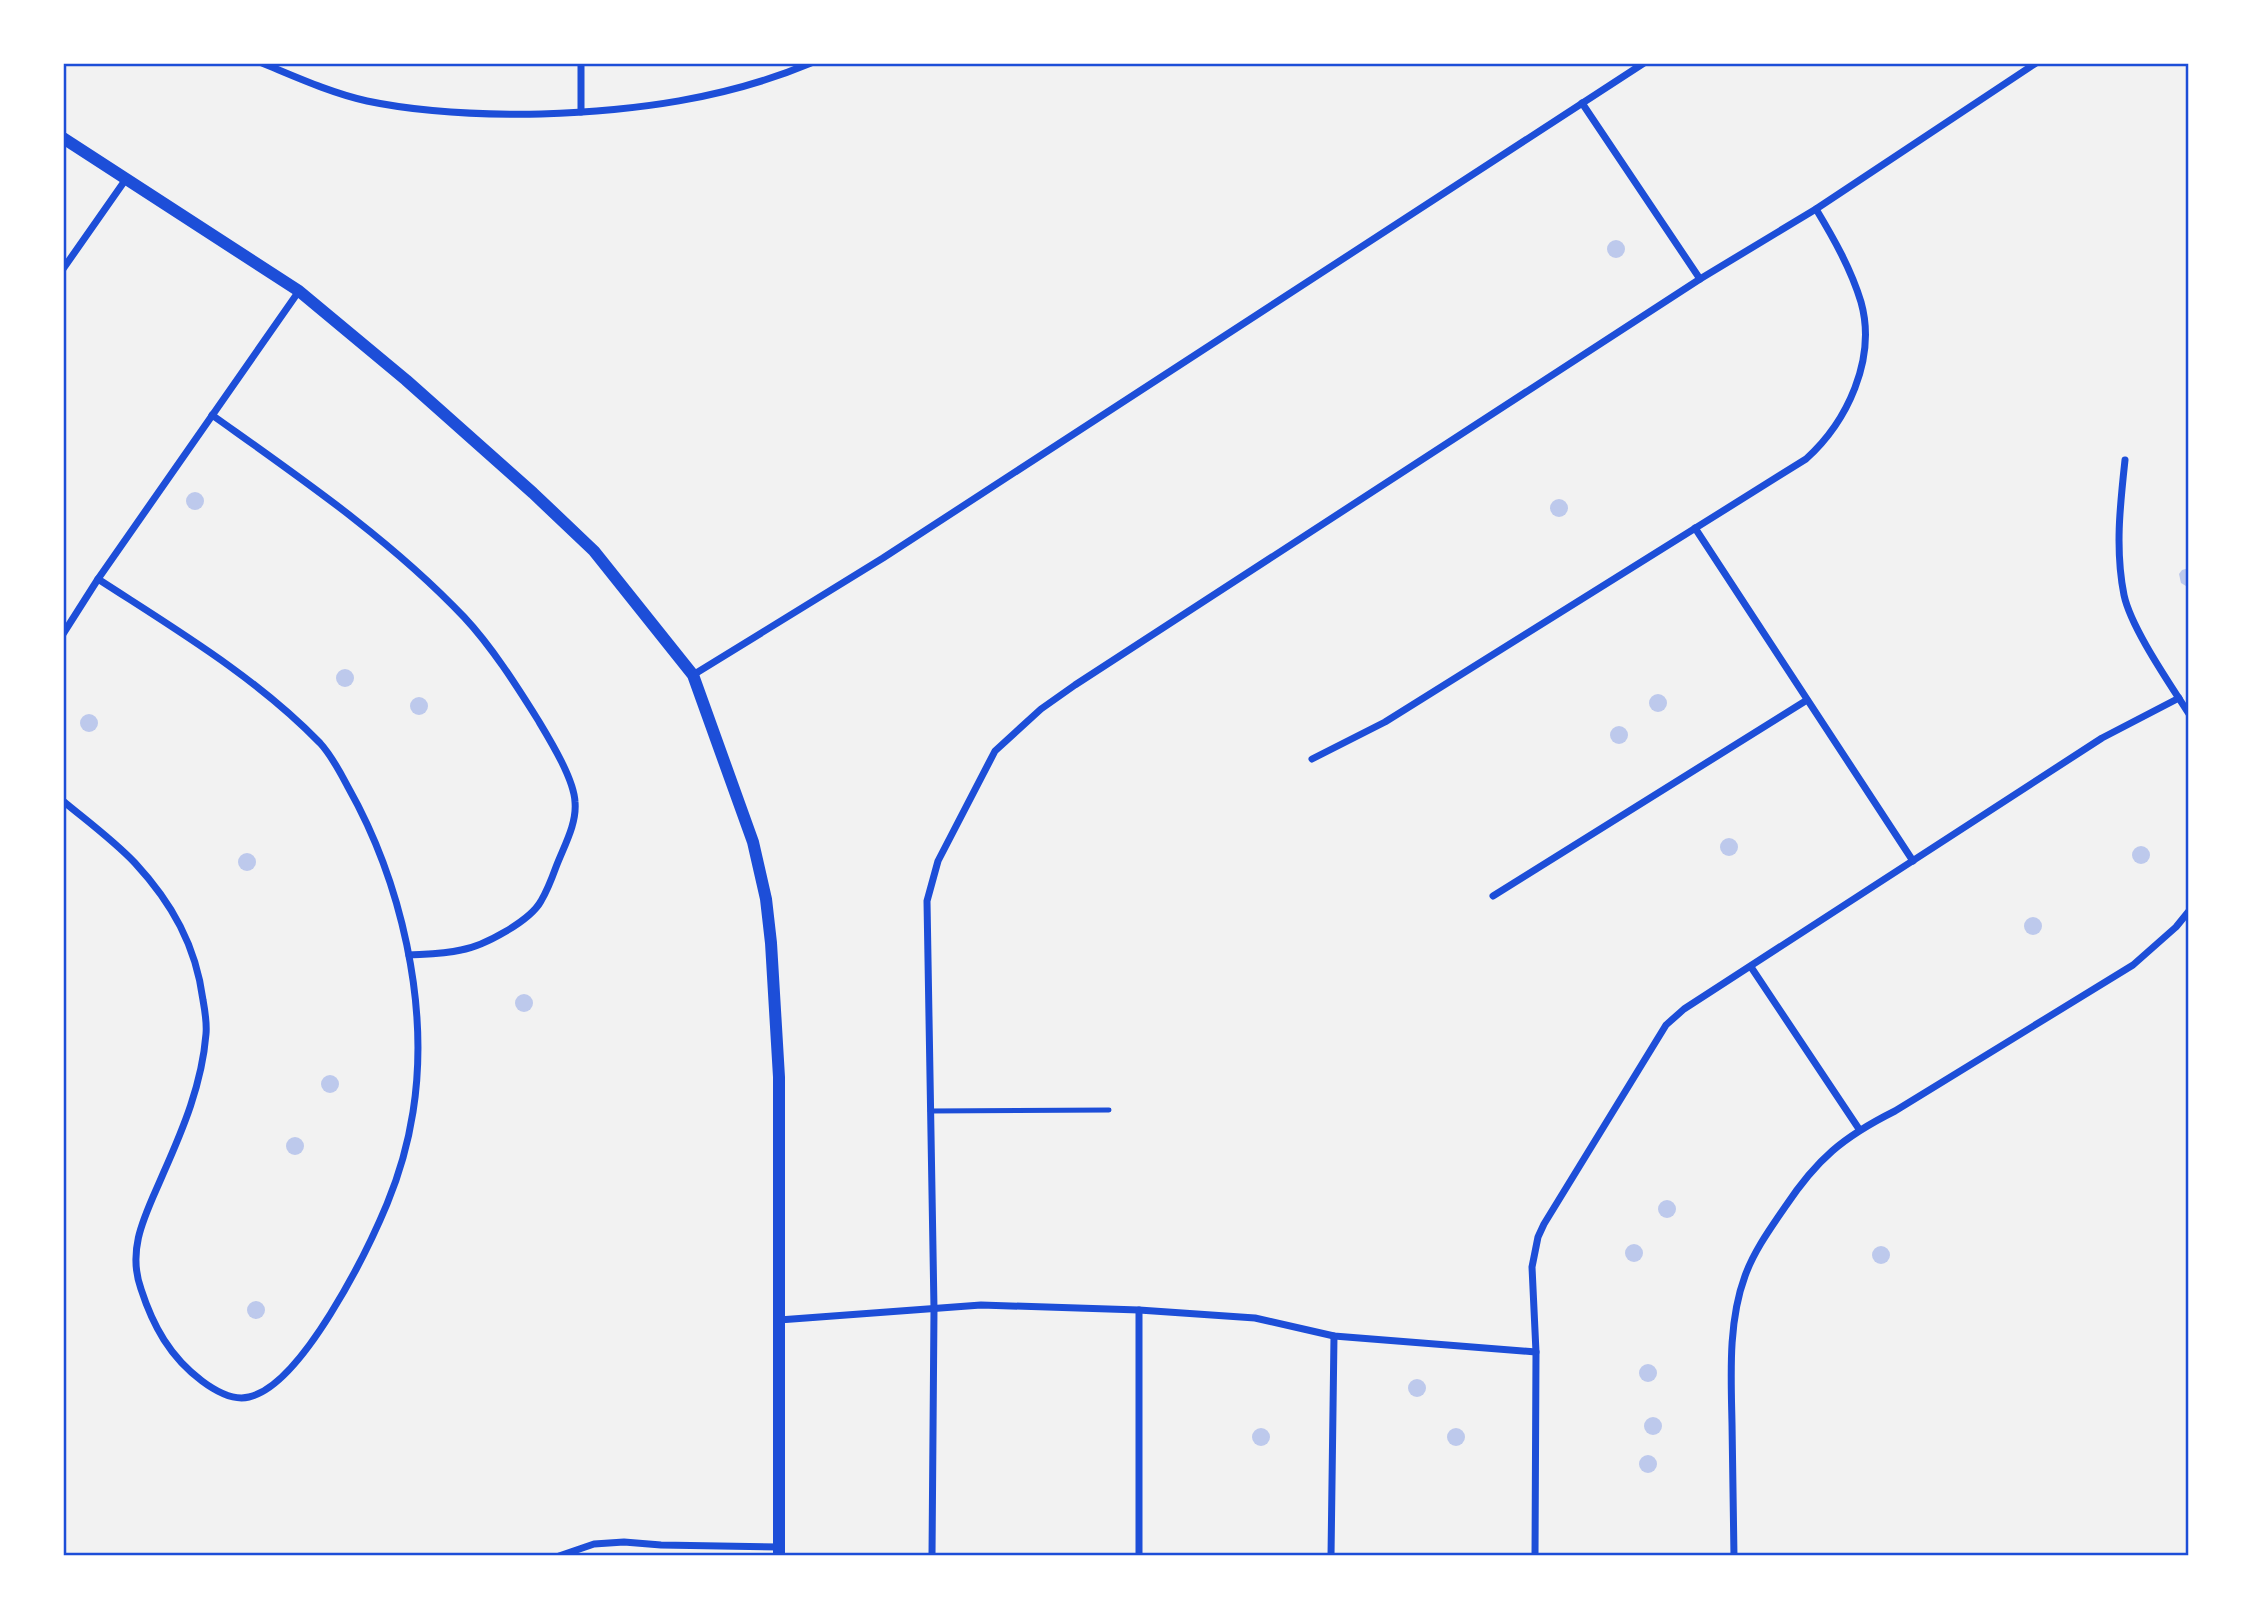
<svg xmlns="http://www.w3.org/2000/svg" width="2252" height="1619" font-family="'Exo 2',sans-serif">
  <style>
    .building { fill: #bdc9ec }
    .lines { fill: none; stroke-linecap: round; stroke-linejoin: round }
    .service { stroke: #1d4ed8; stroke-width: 5 }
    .minor { stroke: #1d4ed8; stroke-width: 7 }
    .tertiary { stroke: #1d4ed8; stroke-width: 12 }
    .neatline { fill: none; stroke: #1d4ed8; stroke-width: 2.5 }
  </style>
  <rect width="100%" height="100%" fill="#f2f2f2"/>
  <g class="building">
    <circle cx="1616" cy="249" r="9"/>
    <circle cx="195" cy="501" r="9"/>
    <circle cx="1559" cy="508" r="9"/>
    <path d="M 2189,568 L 2189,586 L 2186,586 L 2181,583 L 2179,574 L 2182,570 Z"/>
    <circle cx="345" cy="678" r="9"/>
    <circle cx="1658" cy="703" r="9"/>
    <circle cx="419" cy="706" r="9"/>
    <circle cx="89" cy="723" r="9"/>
    <circle cx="1619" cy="735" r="9"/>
    <circle cx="1729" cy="847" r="9"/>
    <circle cx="2141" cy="855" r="9"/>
    <circle cx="247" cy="862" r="9"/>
    <circle cx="2033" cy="926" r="9"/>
    <circle cx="524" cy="1003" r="9"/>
    <circle cx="330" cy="1084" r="9"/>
    <circle cx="295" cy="1146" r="9"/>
    <circle cx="1667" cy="1209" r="9"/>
    <circle cx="1634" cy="1253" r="9"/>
    <circle cx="1881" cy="1255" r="9"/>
    <circle cx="256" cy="1310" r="9"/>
    <circle cx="1648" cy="1373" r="9"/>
    <circle cx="1417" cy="1388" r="9"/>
    <circle cx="1653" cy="1426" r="9"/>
    <circle cx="1456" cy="1437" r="9"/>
    <circle cx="1261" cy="1437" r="9"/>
    <circle cx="1648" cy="1464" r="9"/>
  </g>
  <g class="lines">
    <path class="service" d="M 930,1111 L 1109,1110"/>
    <g class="minor">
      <path d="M 262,63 C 296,77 331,93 367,101 C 424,113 483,115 541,114 C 635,111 725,99 811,63"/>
      <path d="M 1582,103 L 1700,279"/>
      <path d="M 581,112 L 581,63"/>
      <path d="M 63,269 L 126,179"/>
      <path d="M 212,415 C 299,477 390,539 464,617 C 492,647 516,685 538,720 C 550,740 574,779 575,802 C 577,824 564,846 556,867 C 552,878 547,891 541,901 C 530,921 484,946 461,950 C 444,954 426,954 409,955"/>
      <path d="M 2125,460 C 2120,506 2115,550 2124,595 C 2131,628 2170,684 2189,714"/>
      <path d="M 1695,528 L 1913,861"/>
      <path d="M 63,634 L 98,579 L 299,291"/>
      <path d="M 693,675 L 883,558 L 1644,63"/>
      <path d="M 1312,759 L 1385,722 L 1806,459 C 1847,422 1877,359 1861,302 C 1851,269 1834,239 1816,209"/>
      <path d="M 63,801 C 87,821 113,840 135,863 C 172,903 196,946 203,1000 C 205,1011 207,1023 206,1034 C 202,1084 183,1129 163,1174 C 147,1212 126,1247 141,1289 C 153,1326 170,1357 202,1381 C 214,1390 233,1401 249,1397 C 302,1385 367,1252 387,1204 C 399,1175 408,1144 413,1112 C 430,1005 401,881 348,787 C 340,772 332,756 320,743 C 256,677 175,629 98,579"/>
      <path d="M 1493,896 L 1807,700"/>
      <path d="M 1751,967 L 1859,1129"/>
      <path d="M 779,1320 L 981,1305 L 1139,1310 L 1255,1318 L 1334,1336 L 1536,1352"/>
      <path d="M 559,1556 L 594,1544 L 624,1542 L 661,1545 L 779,1547"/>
      <path d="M 932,1556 L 934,1309 L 927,901 L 938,861 L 995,751 L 1041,709 L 1075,685 L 1700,279 L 1816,209 L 2036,63"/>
      <path d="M 1139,1556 L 1139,1310"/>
      <path d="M 1331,1556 L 1334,1336"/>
      <path d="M 1535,1556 L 1536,1352 L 1532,1267 L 1538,1237 L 1544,1224 L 1666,1025 L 1684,1009 L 2102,738 L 2179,698"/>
      <path d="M 1734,1556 C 1733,1512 1733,1468 1732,1423 C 1731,1375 1728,1322 1745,1276 C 1754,1251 1770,1229 1785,1207 C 1817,1159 1843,1137 1895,1111 L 2133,965 L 2176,927 L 2189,911"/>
    </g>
    <path class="tertiary" d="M 63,138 L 299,291 L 406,380 L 533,493 L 594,551 L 693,675 L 753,842 L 766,899 L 771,943 L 779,1077 L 779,1556"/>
  </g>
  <rect width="2252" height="1619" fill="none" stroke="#ffffff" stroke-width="130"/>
  <rect x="65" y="65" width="2122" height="1489" class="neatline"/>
</svg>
